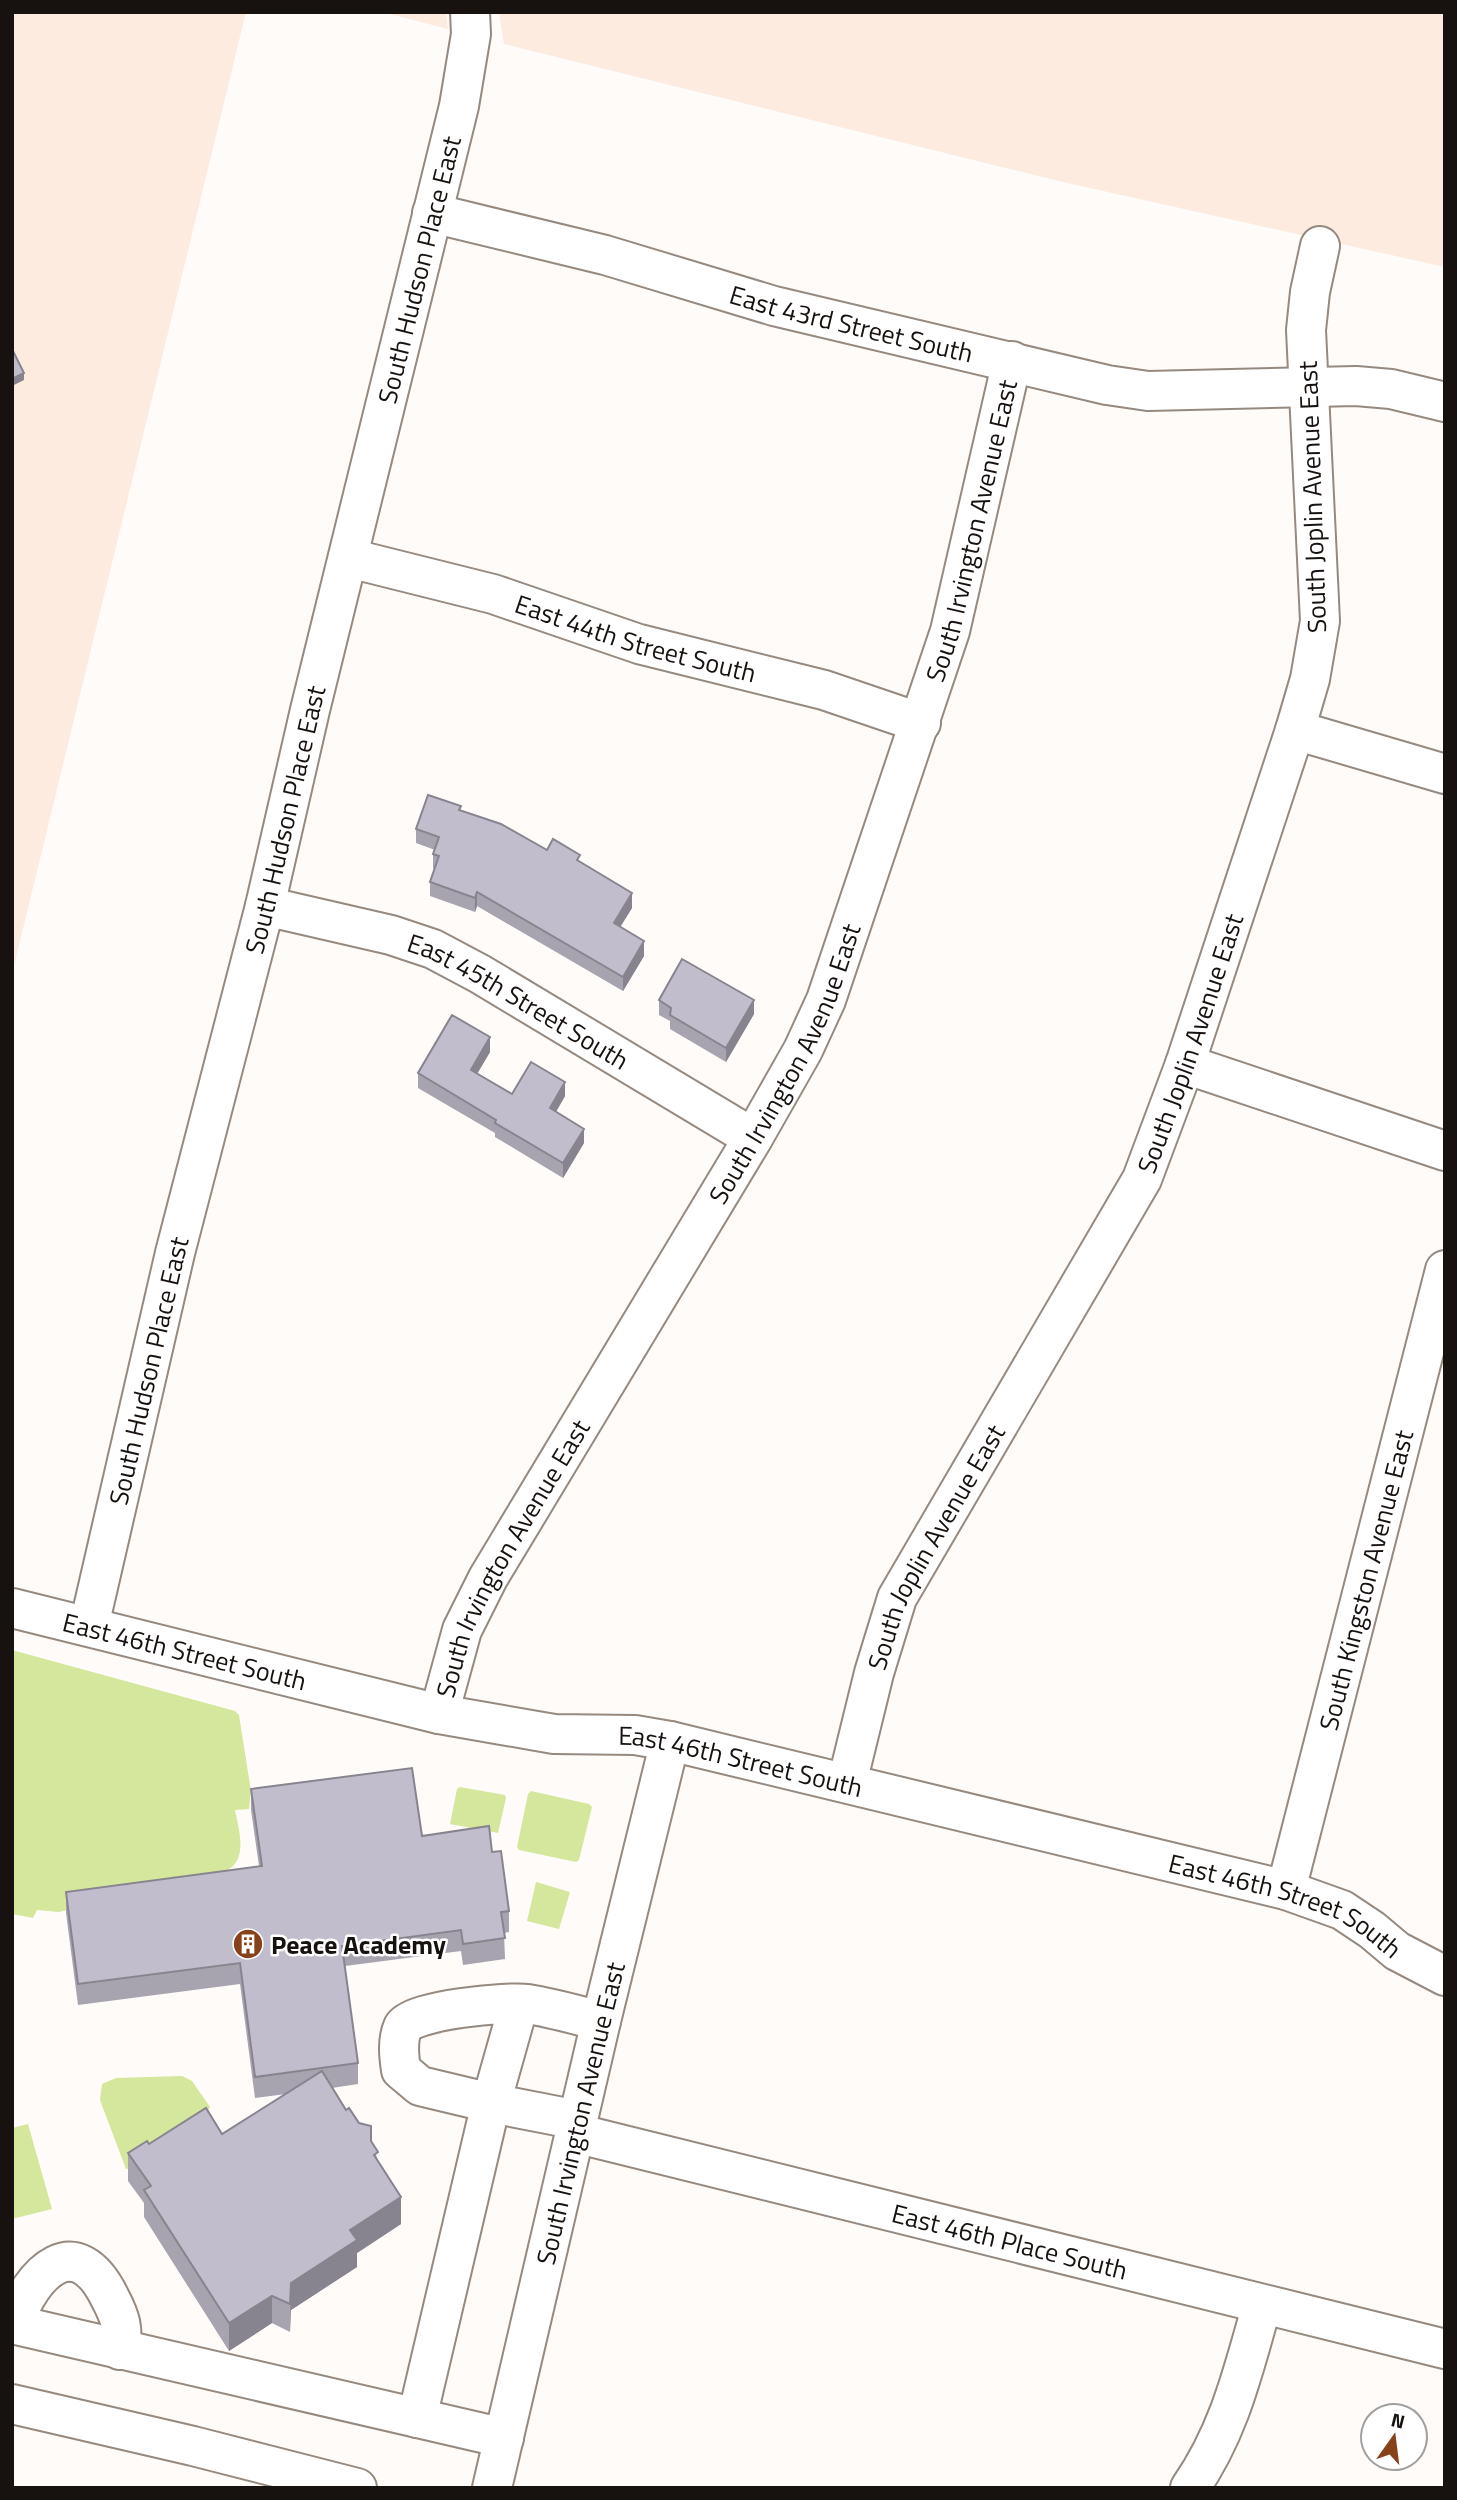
<svg xmlns="http://www.w3.org/2000/svg" width="1457" height="2500" font-family="'Titillium Web',sans-serif">
  <style>
    .built { fill: #fcebde }
    .green { fill: #d5e79c }
    .lines { fill: none; stroke-linecap: round; stroke-linejoin: round }
    .minor-casing { stroke: #96897f; stroke-width: 42 }
    .minor { stroke: #fff; stroke-width: 38 }
    .wall { fill: #a7a3af }
    .shaded-wall { fill: #88848f }
    .building { fill: #c2bdcc; stroke: #88848f; stroke-width: 2 }
    .labels { text-anchor: middle; dominant-baseline: central; stroke-width: 5; stroke-linejoin: round; paint-order: stroke }
    .street-label { font-size: 26px; fill: #17120f; stroke: #fff }
    .poi-label { font-size: 26px; font-weight: bold; fill: #17120f; stroke: #fff; text-anchor: start }
  </style>
  <rect width="100%" height="100%" fill="#fefbf9"/>
  <g class="built">
    <path d="M 12,12 L 246,12 L 12,974 Z"/>
    <path d="M 382,12 L 446,12 L 448,29 Z"/>
    <path d="M 499,12 L 1445,12 L 1445,267 L 1054,180 L 504,44 Z"/>
  </g>
  <g class="green">
    <path d="M 12,1650 L 235,1711 L 239,1715 L 251,1791 L 249,1809 L 235,1810 C 238,1826 247,1854 232,1867 C 229,1870 221,1872 216,1874 L 59,1912 L 37,1910 L 33,1918 L 12,1914 Z"/>
    <path d="M 460,1787 L 505,1795 L 506,1798 L 498,1833 L 450,1824 L 457,1789 Z"/>
    <path d="M 531,1791 L 589,1804 L 592,1807 L 579,1860 L 576,1862 L 519,1850 L 517,1847 L 528,1794 Z"/>
    <path d="M 536,1882 L 570,1892 L 559,1929 L 527,1921 Z"/>
    <path d="M 182,2076 L 192,2081 L 210,2107 L 197,2131 L 133,2168 L 126,2169 L 100,2100 L 102,2084 L 116,2078 Z"/>
    <path d="M 28,2124 L 52,2209 L 12,2219 L 12,2128 Z"/>
  </g>
  <g class="lines">
    <g class="minor-casing">
      <g id="minor">
        <path id="s1" d="M 432,213 L 605,255 L 774,306 L 1107,385 L 1148,391 L 1356,386 L 1391,389 L 1445,402"/>
        <path id="s2" d="M 349,558 L 493,594 L 639,644 L 824,690 L 921,723"/>
        <path d="M 1295,730 L 1445,774"/>
        <path id="s3" d="M 265,906 L 391,935 L 433,949 L 480,974 L 753,1138"/>
        <path d="M 1185,1064 L 1445,1151"/>
        <path id="s4" d="M 12,1608 L 439,1714 L 554,1734 L 635,1735 L 670,1741 L 1286,1890 L 1342,1910 L 1372,1930 L 1397,1951 L 1445,1976"/>
        <path id="s5" d="M 89,1626 L 175,1253 L 265,906 L 310,710 L 459,106 L 471,34 L 470,12"/>
        <path id="s6" d="M 439,1714 L 462,1630 L 488,1578 L 753,1138 L 803,1050 L 826,1000 L 950,631 L 1012,361"/>
        <path id="s7" d="M 847,1783 L 874,1673 L 897,1598 L 1142,1179 L 1185,1064 L 1295,730 L 1310,679 L 1320,621 L 1306,330 L 1310,292 L 1320,246"/>
        <path id="s8" d="M 1286,1890 L 1445,1270"/>
        <path d="M 519,2004 L 491,2103 L 578,2120"/>
        <path id="s9" d="M 575,2133 L 1445,2349"/>
        <path d="M 12,2324 L 504,2438"/>
        <path d="M 14,2324 C 31,2272 76,2228 110,2298 C 120,2317 124,2328 120,2350"/>
        <path d="M 12,2404 L 193,2446 L 357,2488"/>
        <path d="M 417,2418 L 491,2103 L 420,2086 L 401,2070 C 399,2057 397,2040 403,2027 C 412,2010 508,2001 528,2004 C 552,2008 577,2015 601,2021"/>
        <path id="s10" d="M 492,2488 L 601,2021 L 670,1741"/>
        <path d="M 1190,2488 C 1230,2430 1243,2371 1262,2305"/>
      </g>
    </g>
    <use href="#minor" class="minor"/>
  </g>
  <g class="wall">
    <path d="M 461,811 L 547,850 L 580,862 L 632,908 L 620,927 L 644,956 L 623,991 L 477,906 L 475,912 L 430,896 L 430,882 L 434,869 L 433,868 L 433,854 L 435,850 L 416,843 L 416,829 Z"/>
    <path d="M 659,1000 L 754,1014 L 726,1062 L 670,1029 L 670,1021 L 659,1015 Z"/>
    <path d="M 490,1052 L 477,1074 L 512,1094 L 565,1096 L 556,1112 L 584,1143 L 563,1178 L 495,1137 L 495,1133 L 418,1088 L 418,1073 Z"/>
    <path d="M 251,1789 L 422,1836 L 492,1852 L 509,1911 L 509,1932 L 504,1933 L 505,1959 L 463,1965 L 461,1951 L 345,1966 L 358,2063 L 358,2084 L 332,2088 L 346,2110 L 371,2141 L 401,2224 L 357,2253 L 357,2267 L 291,2310 L 290,2332 L 272,2323 L 229,2351 L 144,2217 L 144,2203 L 128,2181 L 128,2153 L 149,2144 L 222,2134 L 286,2094 L 255,2098 L 240,1984 L 78,2005 L 66,1913 L 66,1892 L 259,1866 L 251,1810 Z"/>
  </g>
  <g class="shaded-wall">
    <path d="M 24,373 L 24,380 L 12,386 L 12,379 Z"/>
    <path d="M 477,892 L 477,906 L 475,912 L 475,898 Z"/>
    <path d="M 632,893 L 632,908 L 614,937 L 614,923 Z"/>
    <path d="M 644,941 L 644,956 L 623,991 L 623,977 Z"/>
    <path d="M 754,1000 L 754,1014 L 726,1062 L 726,1048 Z"/>
    <path d="M 490,1037 L 490,1052 L 471,1084 L 471,1070 Z"/>
    <path d="M 565,1082 L 565,1096 L 550,1122 L 550,1108 Z"/>
    <path d="M 584,1129 L 584,1143 L 563,1178 L 563,1163 Z"/>
    <path d="M 401,2197 L 401,2224 L 357,2253 L 357,2267 L 291,2310 L 290,2332 L 291,2283 L 350,2230 Z"/>
    <path d="M 272,2296 L 272,2323 L 229,2351 L 229,2323 Z"/>
  </g>
  <g class="building">
    <path d="M 12,349 L 24,373 L 12,379 Z"/>
    <path d="M 428,795 L 461,806 L 459,810 L 501,824 L 547,850 L 553,839 L 580,855 L 577,860 L 632,893 L 614,923 L 644,941 L 623,977 L 477,892 L 475,898 L 430,882 L 439,856 L 433,854 L 439,837 L 416,829 Z"/>
    <path d="M 682,959 L 754,1000 L 726,1048 L 670,1015 L 671,1008 L 659,1000 Z"/>
    <path d="M 452,1015 L 490,1037 L 471,1070 L 512,1094 L 531,1062 L 565,1082 L 550,1108 L 584,1129 L 563,1163 L 495,1123 L 496,1120 L 418,1073 Z"/>
    <path d="M 412,1768 L 422,1836 L 489,1826 L 492,1852 L 501,1851 L 509,1911 L 501,1912 L 505,1938 L 463,1944 L 461,1930 L 342,1946 L 358,2063 L 255,2077 L 240,1963 L 78,1984 L 66,1892 L 262,1866 L 251,1789 Z"/>
    <path d="M 322,2071 L 346,2110 L 349,2108 L 359,2123 L 371,2126 L 371,2141 L 378,2152 L 374,2155 L 401,2197 L 350,2230 L 357,2240 L 291,2283 L 290,2304 L 272,2296 L 229,2323 L 144,2190 L 151,2186 L 128,2153 L 147,2141 L 149,2144 L 206,2108 L 222,2134 Z"/>
  </g>
  <defs>
    <g id="building-disc" transform="scale(1.575)"><circle r="9.5" fill="#88421b" stroke="#fff"/><path d="M-4-6H4V6H1V3H-1V6H-4ZM-2.5-4.3h1.7v1.8h-1.7ZM.8-4.3h1.7v1.8H.8ZM-2.5-1h1.7V.8h-1.7ZM.8-1h1.7V.8H.8Z" fill="#fff"/></g>
  </defs>
  <g fill-rule="evenodd">
    <use href="#building-disc" x="248" y="1944"/>
  </g>
  <g class="labels">
    <g class="street-label">
      <text stroke="none"><textPath href="#s5" startOffset="1396">South Hudson Place East</textPath></text>
      <text stroke="none"><textPath href="#s1" startOffset="434">East 43rd Street South</textPath></text>
      <text transform="translate(1312 497) rotate(-92)">South Joplin Avenue East</text>
      <text stroke="none"><textPath href="#s6" startOffset="1307">South Irvington Avenue East</textPath></text>
      <text stroke="none"><textPath href="#s2" startOffset="298">East 44th Street South</textPath></text>
      <text stroke="none"><textPath href="#s5" startOffset="830">South Hudson Place East</textPath></text>
      <text stroke="none"><textPath href="#s3" startOffset="273">East 45th Street South</textPath></text>
      <text stroke="none"><textPath href="#s7" startOffset="821">South Joplin Avenue East</textPath></text>
      <text stroke="none"><textPath href="#s6" startOffset="740">South Irvington Avenue East</textPath></text>
      <text stroke="none"><textPath href="#s5" startOffset="262">South Hudson Place East</textPath></text>
      <text stroke="none"><textPath href="#s7" startOffset="254">South Joplin Avenue East</textPath></text>
      <text stroke="none"><textPath href="#s6" startOffset="173">South Irvington Avenue East</textPath></text>
      <text stroke="none"><textPath href="#s8" startOffset="320">South Kingston Avenue East</textPath></text>
      <text stroke="none"><textPath href="#s4" startOffset="178">East 46th Street South</textPath></text>
      <text stroke="none"><textPath href="#s4" startOffset="746">East 46th Street South</textPath></text>
      <text stroke="none"><textPath href="#s4" startOffset="1312">East 46th Street South</textPath></text>
      <text stroke="none"><textPath href="#s10" startOffset="385">South Irvington Avenue East</textPath></text>
      <text stroke="none"><textPath href="#s9" startOffset="448">East 46th Place South</textPath></text>
    </g>
    <g class="poi-label">
      <text x="271" y="1944">Peace Academy</text>
    </g>
  </g>
  <rect width="1457" height="2500" fill="none" stroke="#17120f" stroke-width="28"/>
  <g transform="translate(1394 2437) rotate(14)"><circle r="33" fill="#ffffff" stroke="#a2a09f" stroke-width="2"/>
  <path d="M0-5L12 26L0 18L-12 26Z" fill="#88421b"/>
  <text y="-10" font-size="19" font-weight="bold" text-anchor="middle" fill="#17120f">N</text>
  </g>
</svg>
